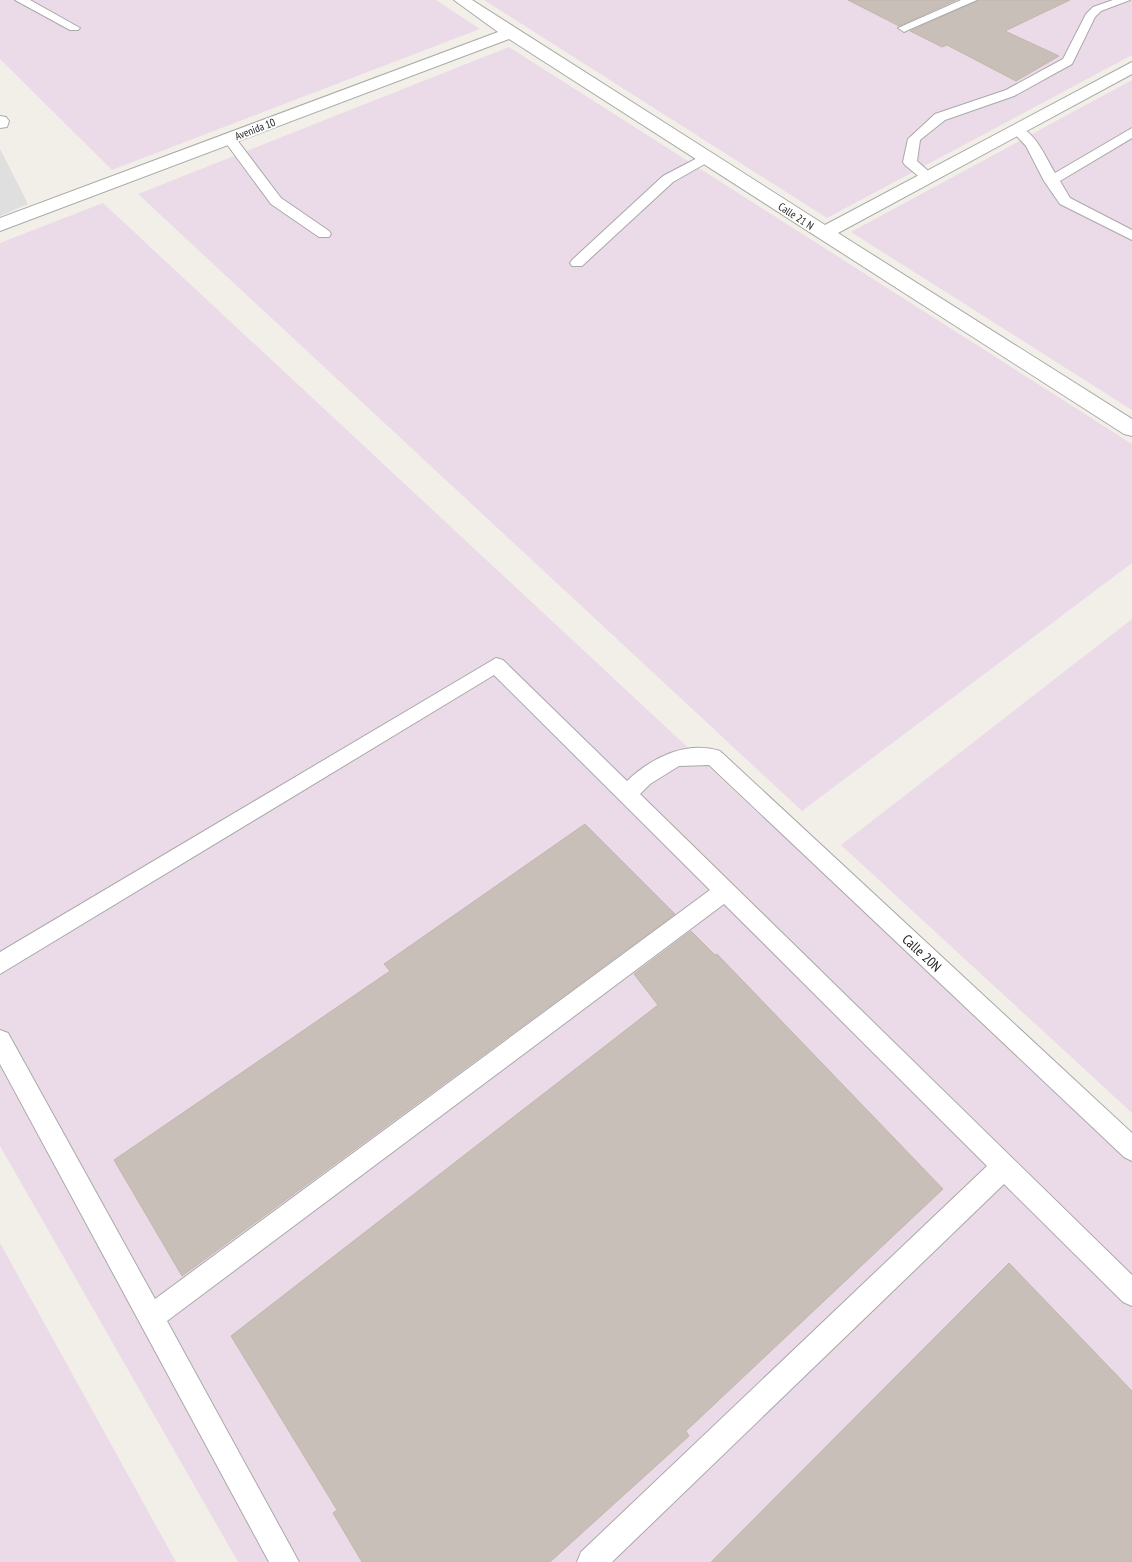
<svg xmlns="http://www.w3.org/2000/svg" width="1132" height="1562" font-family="'PT Sans Narrow',sans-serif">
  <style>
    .residential { fill: #e0dfdf }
    .industrial { fill: #ebdbe8 }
    .building { fill: #c7bfb8; stroke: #c4b6ab }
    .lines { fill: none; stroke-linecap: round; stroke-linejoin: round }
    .service-casing { stroke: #a9a9a9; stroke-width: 2 }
    .minor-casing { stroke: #a9a9a9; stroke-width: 2 }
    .service { fill: #fff; fill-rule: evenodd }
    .minor { fill: #fff; fill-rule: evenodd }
    .labels { text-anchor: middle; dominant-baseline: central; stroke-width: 4; stroke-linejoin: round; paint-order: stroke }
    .far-street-label { font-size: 11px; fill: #222; stroke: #fff }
    .street-label { font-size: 14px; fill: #222; stroke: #fff }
  </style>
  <rect width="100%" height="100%" fill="#f2efe9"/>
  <path class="residential" d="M 0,149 L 28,204 L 0,216 Z"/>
  <g class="industrial">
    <path d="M 0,0 L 436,0 L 480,29 L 112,170 L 0,59 Z"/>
    <path d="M 484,0 L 1132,0 L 1132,55 L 827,218 Z"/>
    <path d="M 509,47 L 1132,444 L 1132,563 L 802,811 L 138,194 Z"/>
    <path d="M 1132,80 L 1132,410 L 851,232 Z"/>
    <path d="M 103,203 L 1132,1161 L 1132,1562 L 238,1562 L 0,1146 L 0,243 Z"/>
    <path d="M 1132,619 L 1132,1113 L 841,845 Z"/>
    <path d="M 0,1243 L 176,1562 L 0,1562 Z"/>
  </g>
  <g class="building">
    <path d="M 848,0 L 956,0 L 899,26 Z"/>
    <path d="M 979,0 L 1070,0 L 1005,31 L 1059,56 L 1016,81 L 947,45 L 942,47 L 910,31 Z"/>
    <path d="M 585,824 L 675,914 L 182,1276 L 114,1160 L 390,971 L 384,964 Z"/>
    <path d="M 691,931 L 715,955 L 717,954 L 943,1189 L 686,1431 L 689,1436 L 550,1562 L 362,1562 L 333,1513 L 337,1510 L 231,1336 L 658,1005 L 634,974 Z"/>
    <path d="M 1009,1263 L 1132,1391 L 1132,1562 L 711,1562 Z"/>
  </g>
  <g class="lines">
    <g class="service-casing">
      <g id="service">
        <path d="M 15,0 L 30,0 L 80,28 L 78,30 L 70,30 Z"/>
        <path d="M 961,0 L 977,0 L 908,30 L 904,32 L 898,28 Z"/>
        <path d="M 1113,0 L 1130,0 L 1101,11 L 1095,17 L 1072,64 L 1014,96 L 945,120 L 920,140 L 917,161 L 935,177 L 933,180 L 923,180 L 905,165 L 903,162 L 908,139 L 935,114 L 1006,90 L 1063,59 L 1086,14 L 1093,7 Z"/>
        <path d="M 1017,126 C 1035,131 1046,158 1055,173 L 1132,128 L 1132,138 L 1060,181 L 1070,198 L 1132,230 L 1132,240 L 1060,204 L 1044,181 L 1026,146 L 1011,130 Z"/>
        <path d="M 229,135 L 234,136 L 281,198 L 329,231 L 331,234 L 329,237 L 319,237 L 271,204 L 223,139 Z"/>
        <path d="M 705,154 L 710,155 L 712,158 L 710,161 L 673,182 L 582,266 L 572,266 L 570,263 L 572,260 L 663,176 Z"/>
        <path d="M 496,658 L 503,660 L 627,781 C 651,758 686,740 720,751 L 1132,1133 L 1132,1161 L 1124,1157 L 709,765 L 679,766 L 650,784 L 640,794 L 1132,1275 L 1132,1306 L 1123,1302 L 1004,1184 L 612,1562 L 577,1562 L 581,1552 L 987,1166 L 724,904 L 167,1321 L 299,1562 L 269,1562 L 0,1064 L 0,1030 L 8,1033 L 155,1299 L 710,890 L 494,675 L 0,974 L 0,952 Z"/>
      </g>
    </g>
    <g class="minor-casing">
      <g id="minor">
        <path d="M 454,0 L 472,0 L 825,225 L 1132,62 L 1132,74 L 838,233 L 1132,419 L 1132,436 L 1124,434 L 509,39 L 0,231 L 0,218 L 498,32 Z"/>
        <path d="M 0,116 L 6,117 L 9,121 L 7,127 L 0,128 Z"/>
      </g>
    </g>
    <use href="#service" class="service"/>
    <use href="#minor" class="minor"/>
  </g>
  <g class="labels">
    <g class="far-street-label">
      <text transform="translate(255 129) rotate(-21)">Avenida 10</text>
      <text transform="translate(796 216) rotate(33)">Calle 21 N</text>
    </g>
    <g class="street-label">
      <text transform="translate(922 953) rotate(43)">Calle 20N</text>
    </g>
  </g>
</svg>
